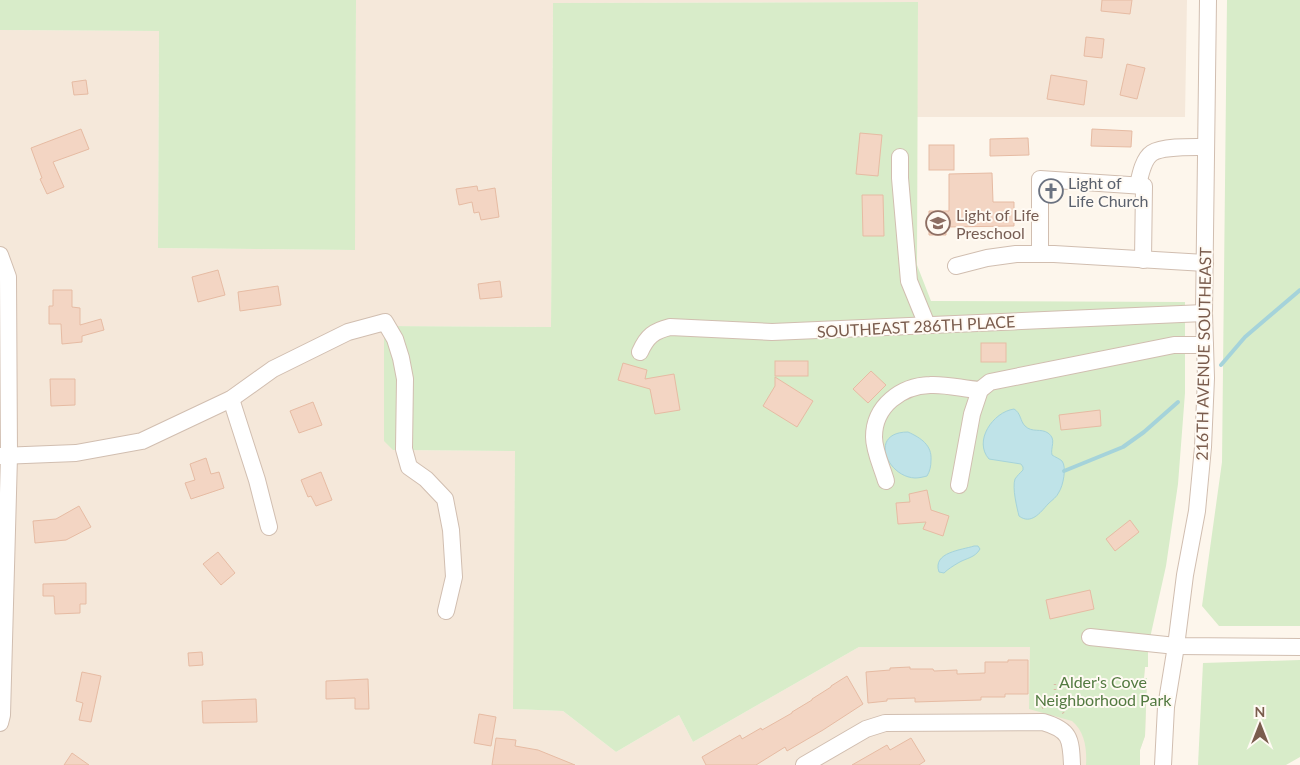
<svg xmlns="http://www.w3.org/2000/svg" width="1300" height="765" font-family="Lato,sans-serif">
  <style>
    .residential { fill: #f5e8da }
    .green { fill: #d8ecc9 }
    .water { fill: #bfe3e8; stroke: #a5d3da }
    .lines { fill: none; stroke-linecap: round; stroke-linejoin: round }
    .stream { stroke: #a5d3da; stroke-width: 4 }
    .building { fill: #f3d5c3; stroke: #e6bba3 }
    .minor-casing { stroke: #d1beb0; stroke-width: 18 }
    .path { stroke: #d9b8a5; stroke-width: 2.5; stroke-dasharray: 1 4; stroke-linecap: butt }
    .minor { stroke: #fff; stroke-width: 16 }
    .labels { text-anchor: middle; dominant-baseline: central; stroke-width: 4; stroke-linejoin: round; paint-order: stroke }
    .worship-label { font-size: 16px; fill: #5b616d; stroke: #fffaf3; text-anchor: start }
    .education-label { font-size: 16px; fill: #785e54; stroke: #fffaf3; text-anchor: start }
    .street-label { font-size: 16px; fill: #7a5c4d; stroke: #fffaf3 }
    .park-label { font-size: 16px; fill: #537a41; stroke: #fffaf3 }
  </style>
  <rect width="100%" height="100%" fill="#fdf6ec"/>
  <path class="residential" d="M 356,0 L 1187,0 L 1185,117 L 917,117 L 918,2 L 553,3 L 551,327 L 385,326 L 393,450 L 515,451 L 514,709 L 563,711 L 616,752 L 679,715 L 693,742 L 859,647 L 1030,647 L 1148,667 L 1145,667 L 1144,678 L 1147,678 L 1145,736 L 1140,750 L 1140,765 L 0,765 L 0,30 L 159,31 L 158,248 L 354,250 Z"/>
  <g class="green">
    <path d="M 0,0 L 356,0 L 355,250 L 158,248 L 159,31 L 0,30 Z"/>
    <path d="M 1227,0 L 1300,0 L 1300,626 L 1219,626 L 1202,606 L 1222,462 Z"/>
    <path d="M 918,2 L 917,265 L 931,301 L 1185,302 L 1185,393 L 1178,484 L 1166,566 L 1148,647 L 1148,667 L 1145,667 L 1144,678 L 1147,678 L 1145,736 L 1140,750 L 1140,765 L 1086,765 C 1087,749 1085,732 1072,721 L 1029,709 L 1030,647 L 859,647 L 693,742 L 679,715 L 616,752 L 563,711 L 513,709 L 515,451 L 393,450 L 384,441 L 384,326 L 551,327 L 553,3 Z"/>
    <path d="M 1300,660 L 1300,757 L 1286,765 L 1198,765 L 1203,663 Z"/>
  </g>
  <g class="water">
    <path d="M 1014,409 C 1021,413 1020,421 1025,426 C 1032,433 1041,428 1048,433 C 1057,439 1050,448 1052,455 C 1055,457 1060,459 1062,461 C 1067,467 1063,486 1059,492 C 1057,497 1052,500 1048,504 C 1040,513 1031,525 1019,516 C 1017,508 1012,488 1015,479 C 1017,476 1020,473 1023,470 L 1023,467 L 1021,464 L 989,459 C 973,441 993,412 1014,409 Z"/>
    <path d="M 908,432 C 921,438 932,445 931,460 C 931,466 930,471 927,476 C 923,477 919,478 915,478 C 887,477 868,432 908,432 Z"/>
    <path d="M 974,546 L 978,546 L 980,549 C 975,558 966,558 958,563 C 953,566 948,569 944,573 L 939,572 C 932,552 962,550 974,546 Z"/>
  </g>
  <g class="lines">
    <g class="stream">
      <path d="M 1221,365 L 1245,337 L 1300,290"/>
      <path d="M 1064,471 L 1123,447 L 1144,432 L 1178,402"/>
    </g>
  </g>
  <g class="building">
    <path d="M 1102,0 L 1132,0 L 1130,14 L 1101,11 Z"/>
    <path d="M 1086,37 L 1104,39 L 1102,58 L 1084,56 Z"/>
    <path d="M 1127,64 L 1145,68 L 1137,99 L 1120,95 Z"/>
    <path d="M 1051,75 L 1087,81 L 1084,105 L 1047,99 Z"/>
    <path d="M 86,80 L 88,94 L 74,95 L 72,82 Z"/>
    <path d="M 81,129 L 89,149 L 53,162 L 64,187 L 47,194 L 40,179 L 42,178 L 31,148 Z"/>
    <path d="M 1092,129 L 1132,131 L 1131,147 L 1091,146 Z"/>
    <path d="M 860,133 L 882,135 L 878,176 L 856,174 Z"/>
    <path d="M 1028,138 L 1029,155 L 990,156 L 990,139 Z"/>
    <rect x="929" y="145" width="25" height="25"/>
    <path d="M 992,173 L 993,202 L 1014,202 L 1014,226 L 946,227 L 946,235 L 929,235 L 929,211 L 949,211 L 949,174 Z"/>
    <path d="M 477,186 L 478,191 L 495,188 L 499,217 L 481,220 L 479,212 L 474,213 L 472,202 L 459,205 L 456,189 Z"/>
    <path d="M 862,195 L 883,195 L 884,236 L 863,236 Z"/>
    <path d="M 218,270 L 225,295 L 198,302 L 192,277 Z"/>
    <path d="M 500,281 L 502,297 L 480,299 L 478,284 Z"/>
    <path d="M 278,286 L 281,305 L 240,311 L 238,292 Z"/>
    <path d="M 53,290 L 72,290 L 72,307 L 80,308 L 80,325 L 101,319 L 104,330 L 82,336 L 82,342 L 62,344 L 61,324 L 49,324 L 49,306 L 53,306 Z"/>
    <rect x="981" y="343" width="25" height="19"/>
    <rect x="775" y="361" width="33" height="15"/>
    <path d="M 623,363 L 647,370 L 645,379 L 674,374 L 680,410 L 655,414 L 650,389 L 618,380 Z"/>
    <path d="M 871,371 L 886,385 L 868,403 L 853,389 Z"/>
    <path d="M 775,377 L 813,401 L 797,427 L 763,406 L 775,386 Z"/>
    <path d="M 50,379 L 75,379 L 75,405 L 51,406 Z"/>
    <path d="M 313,402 L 322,425 L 299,433 L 290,411 Z"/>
    <path d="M 1100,410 L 1101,426 L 1061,430 L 1059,415 Z"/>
    <path d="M 206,458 L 211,474 L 219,472 L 224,488 L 191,499 L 185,483 L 195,480 L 190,464 Z"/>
    <path d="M 321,472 L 332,500 L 316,506 L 311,496 L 308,497 L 301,480 Z"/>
    <path d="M 927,490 L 931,510 L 949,516 L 943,536 L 923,529 L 926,522 L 898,524 L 896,503 L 910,502 L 909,494 Z"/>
    <path d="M 79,506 L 91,527 L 66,540 L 35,543 L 33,521 L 56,519 Z"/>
    <path d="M 1130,520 L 1139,532 L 1115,551 L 1106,539 Z"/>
    <path d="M 218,552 L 235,573 L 221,585 L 203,564 Z"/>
    <path d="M 86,583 L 86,604 L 80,604 L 80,613 L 55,614 L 54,596 L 43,596 L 43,584 Z"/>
    <path d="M 1090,590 L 1094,609 L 1050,619 L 1046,600 Z"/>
    <path d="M 202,652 L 203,665 L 189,666 L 188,653 Z"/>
    <path d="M 1008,660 L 1028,660 L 1028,694 L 1005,694 L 1005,697 L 981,697 L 981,700 L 915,702 L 915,698 L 887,699 L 887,701 L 868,703 L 866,672 L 890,670 L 890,668 L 910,667 L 910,669 L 933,669 L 934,671 L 957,670 L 957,674 L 985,673 L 985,662 L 1008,662 Z"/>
    <path d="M 82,672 L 101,676 L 91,722 L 79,720 L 83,703 L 76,701 Z"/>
    <path d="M 847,676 L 863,704 L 823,730 L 787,751 L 785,747 L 756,765 L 706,765 L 702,757 L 740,735 L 742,739 L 761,728 L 762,730 L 792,713 L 792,712 L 812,700 L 812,699 L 831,687 L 831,686 Z"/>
    <path d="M 368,679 L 369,709 L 355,709 L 355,698 L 326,699 L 326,681 Z"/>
    <path d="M 256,699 L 257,722 L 203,723 L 202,701 Z"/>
    <path d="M 479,714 L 496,717 L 491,746 L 474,743 Z"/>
    <path d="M 496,738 L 516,740 L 515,746 L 538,750 L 575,765 L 492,765 Z"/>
    <path d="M 911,738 L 925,761 L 919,765 L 852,765 L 887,745 L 890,750 Z"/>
    <path d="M 72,753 L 89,765 L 64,765 Z"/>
  </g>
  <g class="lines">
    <g class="minor-casing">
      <g id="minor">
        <path d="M 900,157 L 900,178 L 909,281 L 927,325"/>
        <path d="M 1138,185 C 1140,176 1143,159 1152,153 C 1163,146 1193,147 1206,147"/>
        <path d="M 1040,254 L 1040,179 L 1144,186 L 1143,260"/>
        <path d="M 0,255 L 8,277 L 9,456 L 2,715 L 0,723"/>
        <path d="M 956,266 L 987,258 L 1016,254 L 1054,254 L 1205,263"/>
        <path d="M 640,352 C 647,336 654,331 670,327 L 772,332 L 1204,313"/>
        <path d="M 231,399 L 257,480 L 269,527"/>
        <path d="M 0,456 L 76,453 L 142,441 L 231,399 L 273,369 L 348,332 L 385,322 L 395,339 L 401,358 L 405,379 L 404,449 L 409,467 L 426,479 L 445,499 L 451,530 L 454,577 L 446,611"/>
        <path d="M 886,481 C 882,467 874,451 874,437 C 874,406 901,386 930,385 C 947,384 963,389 980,390"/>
        <path d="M 959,485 L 972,414 L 980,390 L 990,382 L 1174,345 L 1205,345"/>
        <path d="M 1090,637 L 1176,646 L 1300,647"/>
        <path d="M 804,765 L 866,729 L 885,723 L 1043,722 C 1070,730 1071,738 1072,765"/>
        <path d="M 1163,765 L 1166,707 L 1176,646 L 1185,575 L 1197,511 L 1203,447 L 1206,378 L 1204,313 L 1208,0"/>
      </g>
    </g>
    <g class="path">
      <path d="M 1055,700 L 1055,684"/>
      <path d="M 1042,708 L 1055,700 L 1064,714"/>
    </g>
    <use href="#minor" class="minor"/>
  </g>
  <defs>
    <g id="church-ring" transform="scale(1.25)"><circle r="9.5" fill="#fffaf3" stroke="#6b7280" stroke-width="1.5"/><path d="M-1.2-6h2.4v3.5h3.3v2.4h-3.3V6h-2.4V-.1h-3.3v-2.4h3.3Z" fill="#6b7280"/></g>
    <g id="school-ring" transform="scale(1.25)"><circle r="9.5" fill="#fffaf3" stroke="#8d6e63" stroke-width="1.5"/><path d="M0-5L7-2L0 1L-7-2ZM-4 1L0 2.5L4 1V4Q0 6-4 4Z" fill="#8d6e63"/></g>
  </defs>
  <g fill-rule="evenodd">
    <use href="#church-ring" x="1051" y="191"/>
    <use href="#school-ring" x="938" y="223"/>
  </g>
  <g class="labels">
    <g class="worship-label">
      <text x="1068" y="182">Light of<tspan x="1068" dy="18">Life Church</tspan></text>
    </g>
    <g class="education-label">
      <text x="956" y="214">Light of Life<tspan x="956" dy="18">Preschool</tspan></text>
    </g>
    <g class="street-label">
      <text transform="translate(916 326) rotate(-3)">SOUTHEAST 286TH PLACE</text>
      <text transform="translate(1203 354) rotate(-89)">216TH AVENUE SOUTHEAST</text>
    </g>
    <g class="park-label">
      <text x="1103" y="681">Alder's Cove<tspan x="1103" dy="18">Neighborhood Park</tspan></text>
    </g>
  </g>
  <g transform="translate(1260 725)" stroke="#fffaf3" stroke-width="4" paint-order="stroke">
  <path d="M0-4L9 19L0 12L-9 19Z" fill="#7a5c4d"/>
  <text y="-8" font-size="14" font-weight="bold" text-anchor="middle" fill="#7a5c4d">N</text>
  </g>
</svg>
